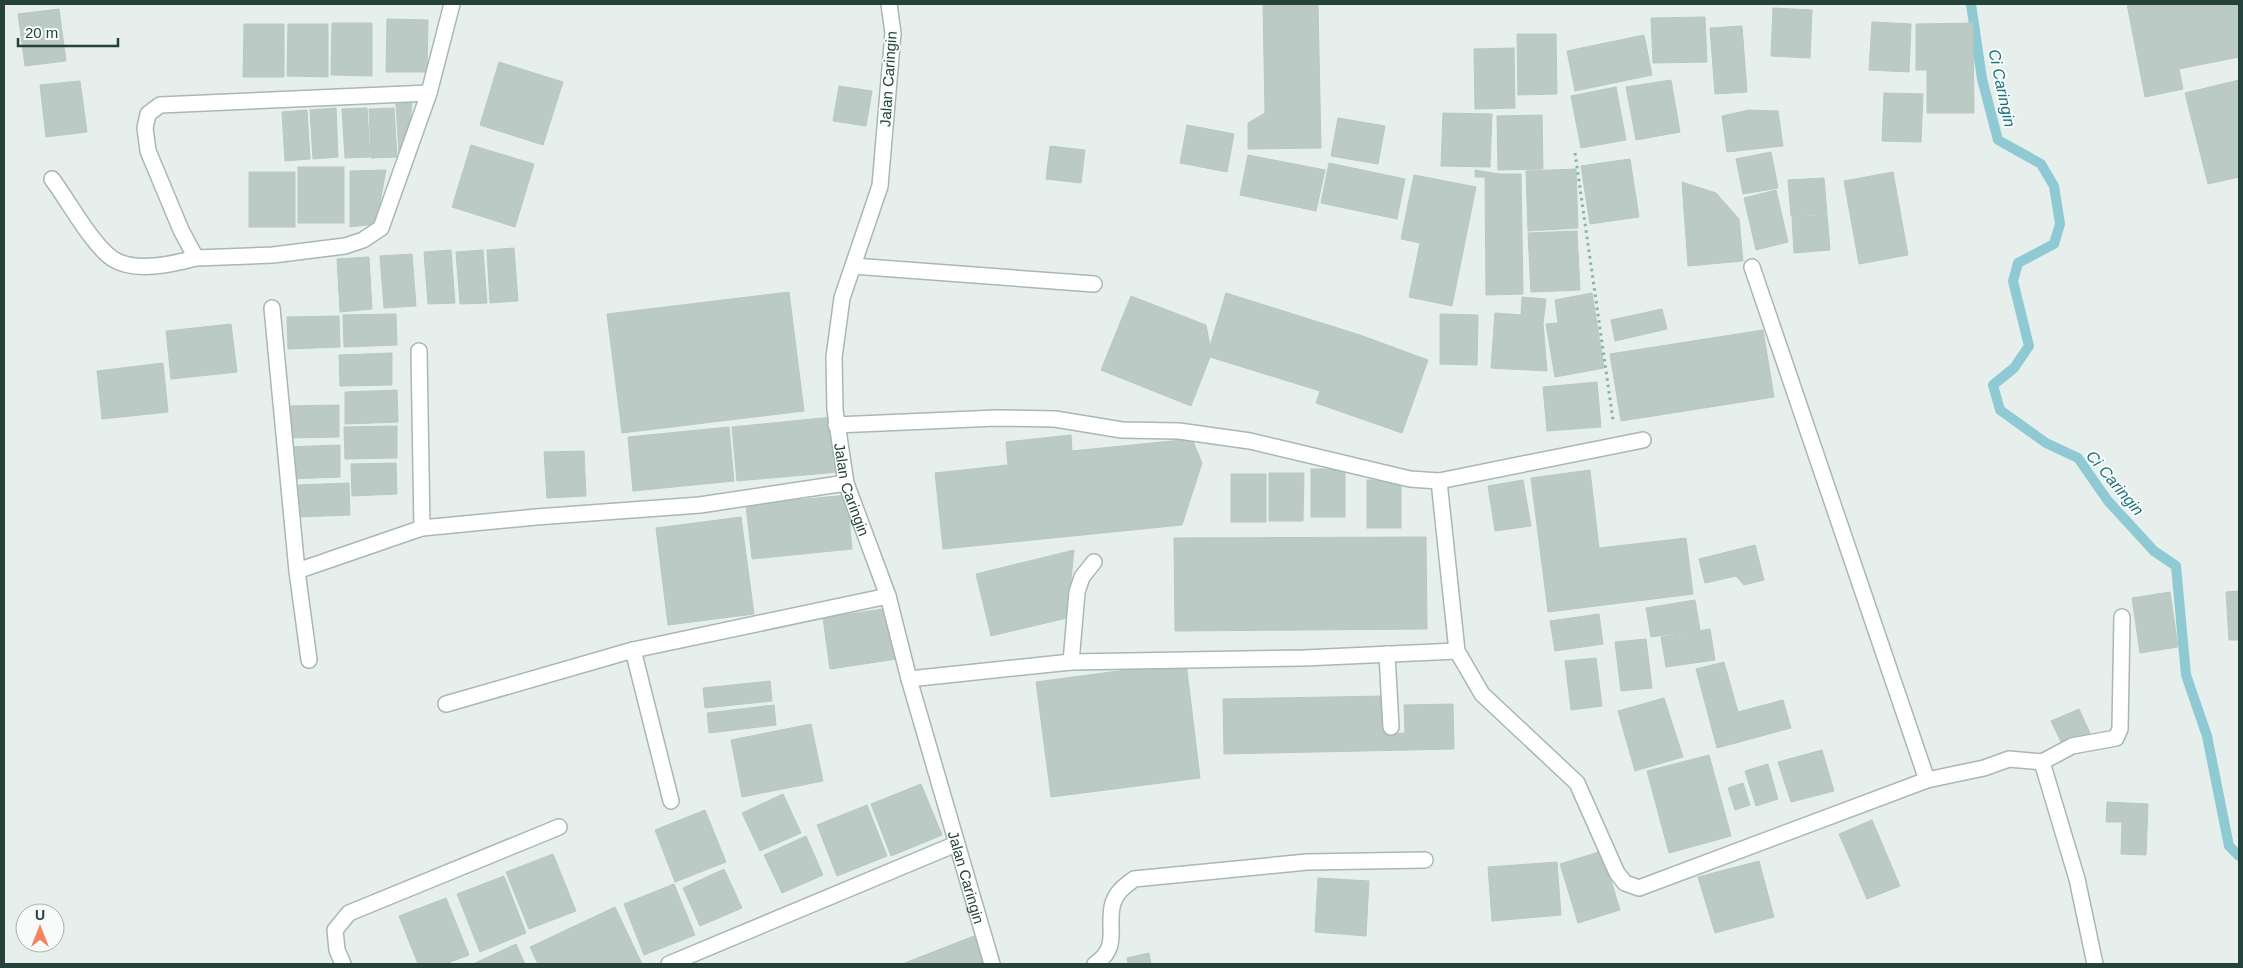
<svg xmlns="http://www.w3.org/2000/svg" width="2243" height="968" font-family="Arial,sans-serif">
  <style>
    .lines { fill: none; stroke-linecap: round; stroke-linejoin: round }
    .stream { stroke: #8ec9d4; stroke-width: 10 }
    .building { fill: #bbcac4; stroke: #b8c9c2 }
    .service-casing { stroke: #a8b8b2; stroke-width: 18 }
    .minor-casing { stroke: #a8b8b2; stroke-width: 18 }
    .path { stroke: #86b3a5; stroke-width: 3; stroke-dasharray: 2.5 4; stroke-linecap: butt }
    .service { stroke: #fff; stroke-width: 15 }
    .minor { stroke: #fff; stroke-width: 15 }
    .labels { text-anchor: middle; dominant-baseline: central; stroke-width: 4; stroke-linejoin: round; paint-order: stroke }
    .street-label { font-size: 15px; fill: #24423a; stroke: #f7fbf9 }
    .water-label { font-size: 16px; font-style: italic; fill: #1c6f80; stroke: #f7fbf9 }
  </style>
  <rect width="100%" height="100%" fill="#e6efeb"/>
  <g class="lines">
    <path class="stream" d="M 1971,4 L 1982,79 L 1998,140 L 2041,164 L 2054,186 L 2060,224 L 2054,244 L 2018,263 L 2013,281 L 2029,346 L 2014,368 L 1993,385 L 2000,410 L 2046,443 L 2078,458 L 2108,501 L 2154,551 L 2176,566 L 2186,675 L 2207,736 L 2229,846 L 2239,856"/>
  </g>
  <g class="building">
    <path d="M 1263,4 L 1318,4 L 1321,148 L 1248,149 L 1248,123 L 1265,113 Z"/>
    <path d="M 2127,4 L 2239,4 L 2239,57 L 2179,69 L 2183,89 L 2145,97 Z"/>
    <path d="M 1773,8 L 1812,10 L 1810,58 L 1771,56 Z"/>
    <path d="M 59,9 L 66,61 L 25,66 L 18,14 Z"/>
    <path d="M 1705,17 L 1707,62 L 1653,63 L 1651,18 Z"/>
    <path d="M 387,19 L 428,20 L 427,72 L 386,72 Z"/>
    <path d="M 1872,22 L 1911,24 L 1909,72 L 1869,70 Z"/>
    <path d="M 332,23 L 372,23 L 372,76 L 331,75 Z"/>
    <path d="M 1973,23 L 1974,113 L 1927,113 L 1927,70 L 1916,70 L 1916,24 Z"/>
    <path d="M 244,24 L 284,24 L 284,77 L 243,77 Z"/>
    <path d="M 288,24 L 328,24 L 328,77 L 287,76 Z"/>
    <path d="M 1742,26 L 1747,92 L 1715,94 L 1710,28 Z"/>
    <path d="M 1517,34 L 1556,34 L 1557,94 L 1518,95 Z"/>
    <path d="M 1644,35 L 1652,75 L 1575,91 L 1567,51 Z"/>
    <path d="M 1514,48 L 1515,108 L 1475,109 L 1474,49 Z"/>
    <path d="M 499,62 L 563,82 L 543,145 L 480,125 Z"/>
    <path d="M 1671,80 L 1680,132 L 1636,140 L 1626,87 Z"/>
    <path d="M 2239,80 L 2239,177 L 2208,184 L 2185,93 Z"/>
    <path d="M 80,81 L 87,132 L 46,137 L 40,85 Z"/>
    <path d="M 839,86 L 872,91 L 866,126 L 833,121 Z"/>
    <path d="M 1616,87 L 1626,140 L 1581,148 L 1571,96 Z"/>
    <path d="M 1884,93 L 1923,94 L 1921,142 L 1882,141 Z"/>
    <path d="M 412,103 L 407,150 L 399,152 L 396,104 Z"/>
    <path d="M 336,108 L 338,157 L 313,159 L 310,110 Z"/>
    <path d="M 367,108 L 370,157 L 345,158 L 342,109 Z"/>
    <path d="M 394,108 L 397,157 L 371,158 L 369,109 Z"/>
    <path d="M 307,110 L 310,159 L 285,161 L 282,112 Z"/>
    <path d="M 1749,110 L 1778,111 L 1783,146 L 1727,152 L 1722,116 Z"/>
    <path d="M 1443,113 L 1492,114 L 1490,167 L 1441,166 Z"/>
    <path d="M 1542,115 L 1543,169 L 1498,170 L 1497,116 Z"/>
    <path d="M 1338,118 L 1385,126 L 1378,164 L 1331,156 Z"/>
    <path d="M 1187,125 L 1234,134 L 1227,172 L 1180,163 Z"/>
    <path d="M 471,145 L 534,164 L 515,227 L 452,207 Z"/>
    <path d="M 1050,146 L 1085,150 L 1081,183 L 1046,179 Z"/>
    <path d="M 1771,152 L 1778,188 L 1743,194 L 1736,159 Z"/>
    <path d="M 1248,155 L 1325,170 L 1316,211 L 1240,195 Z"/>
    <path d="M 1630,159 L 1639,217 L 1590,224 L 1581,166 Z"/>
    <path d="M 1329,163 L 1405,179 L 1397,219 L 1321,203 Z"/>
    <rect x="298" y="167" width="46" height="56"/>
    <path d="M 1576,169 L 1578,228 L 1528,231 L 1526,171 Z"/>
    <path d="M 386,170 L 376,224 L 350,227 L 350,171 Z"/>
    <path d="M 1475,170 L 1499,174 L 1521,174 L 1523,294 L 1486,295 L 1485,177 L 1475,177 Z"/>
    <rect x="249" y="172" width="46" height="55"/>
    <path d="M 1893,172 L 1908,255 L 1859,264 L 1844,181 Z"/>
    <path d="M 1414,175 L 1476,187 L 1452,306 L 1409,297 L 1420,243 L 1401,239 Z"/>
    <path d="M 1824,178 L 1827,214 L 1791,216 L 1788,180 Z"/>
    <path d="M 1682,182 L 1716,193 L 1739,219 L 1743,261 L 1688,266 Z"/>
    <path d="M 1776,190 L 1788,242 L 1756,250 L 1744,198 Z"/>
    <path d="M 1827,215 L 1830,250 L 1794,253 L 1792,217 Z"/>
    <path d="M 1577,231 L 1580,290 L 1531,292 L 1528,233 Z"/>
    <path d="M 514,248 L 518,301 L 490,303 L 487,250 Z"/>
    <path d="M 451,250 L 455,303 L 428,304 L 424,252 Z"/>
    <path d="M 483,250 L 487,303 L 460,304 L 456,252 Z"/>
    <path d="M 412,254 L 416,306 L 384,308 L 380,256 Z"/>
    <path d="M 369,257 L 372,309 L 340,312 L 337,259 Z"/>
    <path d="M 789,292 L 804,411 L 622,433 L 607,314 Z"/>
    <path d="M 1226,293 L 1360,335 L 1428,360 L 1402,433 L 1316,403 L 1320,391 L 1210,357 L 1191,406 L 1101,370 L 1131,296 L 1206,325 L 1210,346 Z"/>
    <path d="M 1592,293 L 1604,368 L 1555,377 L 1546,324 L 1558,323 L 1555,300 Z"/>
    <path d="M 1522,297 L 1546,299 L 1543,324 L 1547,371 L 1491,368 L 1495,313 L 1521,315 Z"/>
    <path d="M 1662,309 L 1667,329 L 1615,341 L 1611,320 Z"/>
    <path d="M 396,314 L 397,345 L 344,347 L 343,315 Z"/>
    <path d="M 1440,314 L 1478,315 L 1477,365 L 1440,364 Z"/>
    <path d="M 339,316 L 340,347 L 288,349 L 287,317 Z"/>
    <path d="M 231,324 L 237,372 L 171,379 L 166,331 Z"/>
    <path d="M 1763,330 L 1774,397 L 1621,421 L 1610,354 Z"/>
    <path d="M 392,353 L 392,385 L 340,386 L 339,355 Z"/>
    <path d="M 163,363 L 168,412 L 102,419 L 97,371 Z"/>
    <path d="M 1597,382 L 1601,427 L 1547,431 L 1543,387 Z"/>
    <path d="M 397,390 L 398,422 L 345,424 L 345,392 Z"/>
    <path d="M 339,405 L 339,437 L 287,438 L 286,406 Z"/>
    <path d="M 833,417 L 838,472 L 737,481 L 732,427 Z"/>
    <path d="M 397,426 L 397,458 L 345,459 L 344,427 Z"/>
    <path d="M 729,427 L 734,481 L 633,491 L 628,437 Z"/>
    <path d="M 1071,435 L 1072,451 L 1192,439 L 1202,463 L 1182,525 L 943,549 L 935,473 L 1008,465 L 1006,442 Z"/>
    <path d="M 340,445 L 340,477 L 288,479 L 287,447 Z"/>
    <path d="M 584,451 L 586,496 L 547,498 L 544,452 Z"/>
    <path d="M 396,463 L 397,494 L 352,496 L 351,464 Z"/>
    <rect x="1311" y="469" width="34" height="48"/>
    <path d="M 1590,470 L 1599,548 L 1686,538 L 1693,594 L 1548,612 L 1531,478 Z"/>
    <path d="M 1269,473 L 1304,473 L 1303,521 L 1269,521 Z"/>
    <rect x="1231" y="474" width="35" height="48"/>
    <rect x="1367" y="480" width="34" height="48"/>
    <path d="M 1523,480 L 1531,526 L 1495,531 L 1488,486 Z"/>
    <path d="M 349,483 L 350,515 L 298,517 L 297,485 Z"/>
    <path d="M 847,495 L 852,549 L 752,559 L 746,505 Z"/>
    <path d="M 741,517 L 754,614 L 668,625 L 656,528 Z"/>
    <path d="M 1426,537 L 1427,629 L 1175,631 L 1174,538 Z"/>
    <path d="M 1755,545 L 1764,580 L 1744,585 L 1736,576 L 1705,583 L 1699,559 Z"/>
    <path d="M 1074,550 L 1067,618 L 991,636 L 976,574 Z"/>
    <path d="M 2239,591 L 2239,640 L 2229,640 L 2226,592 Z"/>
    <path d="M 2170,592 L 2178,647 L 2140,653 L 2132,598 Z"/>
    <path d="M 1695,600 L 1700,630 L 1651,637 L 1646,608 Z"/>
    <path d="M 889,608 L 897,659 L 830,669 L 823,618 Z"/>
    <path d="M 1599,614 L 1603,644 L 1555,651 L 1550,621 Z"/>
    <path d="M 1710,629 L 1715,660 L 1666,667 L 1661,637 Z"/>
    <path d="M 1646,639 L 1652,688 L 1621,691 L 1615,642 Z"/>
    <path d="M 1596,658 L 1602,706 L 1571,710 L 1565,661 Z"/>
    <path d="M 1186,662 L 1200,778 L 1051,797 L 1036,682 Z"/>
    <path d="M 1724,662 L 1738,712 L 1783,700 L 1791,728 L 1717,748 L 1696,669 Z"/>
    <path d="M 770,681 L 772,701 L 705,708 L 703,688 Z"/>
    <path d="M 1383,696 L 1384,734 L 1405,733 L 1404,705 L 1453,704 L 1454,749 L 1224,754 L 1223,699 Z"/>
    <path d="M 1664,698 L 1683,757 L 1635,771 L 1618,711 Z"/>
    <path d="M 774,705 L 776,725 L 709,733 L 707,713 Z"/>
    <path d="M 2079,709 L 2090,733 L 2063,746 L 2051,721 Z"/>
    <path d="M 811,724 L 823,781 L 742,797 L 731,740 Z"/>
    <path d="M 1822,750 L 1834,791 L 1791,802 L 1778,762 Z"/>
    <path d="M 1709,755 L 1731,836 L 1669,853 L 1647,771 Z"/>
    <path d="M 1768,764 L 1778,799 L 1756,806 L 1745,771 Z"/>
    <path d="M 1743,783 L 1750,805 L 1735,810 L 1728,788 Z"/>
    <path d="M 921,784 L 942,835 L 891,856 L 871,804 Z"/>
    <path d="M 783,794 L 801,833 L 760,851 L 742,813 Z"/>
    <path d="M 2107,802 L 2148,804 L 2146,855 L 2121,854 L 2122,822 L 2106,822 Z"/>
    <path d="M 867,805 L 887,856 L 837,876 L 817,825 Z"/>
    <path d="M 705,810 L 726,862 L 675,882 L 655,830 Z"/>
    <path d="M 1872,820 L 1900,886 L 1867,899 L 1839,834 Z"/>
    <path d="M 806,836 L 823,875 L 782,893 L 764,855 Z"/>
    <path d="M 1602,851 L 1620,910 L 1578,923 L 1560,864 Z"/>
    <path d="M 553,854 L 576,911 L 529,929 L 506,872 Z"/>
    <path d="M 1759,861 L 1774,917 L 1715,933 L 1698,877 Z"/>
    <path d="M 1557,862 L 1561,915 L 1492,921 L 1488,867 Z"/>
    <path d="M 724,869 L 742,908 L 700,926 L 683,888 Z"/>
    <path d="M 504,876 L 526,933 L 480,952 L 457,894 Z"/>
    <path d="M 1318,878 L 1369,881 L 1366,936 L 1315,932 Z"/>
    <path d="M 674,884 L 695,935 L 644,955 L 624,904 Z"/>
    <path d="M 446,898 L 469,955 L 445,964 L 418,964 L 399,916 Z"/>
    <path d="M 615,907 L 642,964 L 538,964 L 530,947 Z"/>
    <path d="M 974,936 L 985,964 L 902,964 Z"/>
    <path d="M 516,944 L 525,964 L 473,964 Z"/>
    <path d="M 1149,953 L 1151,964 L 1128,964 L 1127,958 Z"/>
  </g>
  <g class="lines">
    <g class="service-casing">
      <g id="service">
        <path d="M 853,266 L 1094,284"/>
        <path d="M 1387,654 L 1391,727"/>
        <path d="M 1071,662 L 1077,592 L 1082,577 L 1094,562"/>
      </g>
    </g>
    <g class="minor-casing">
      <g id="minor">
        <path id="s1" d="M 889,4 L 893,33 L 880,186 L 842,298 L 834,357 L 835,410 L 846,483 L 888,596 L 909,679 L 992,964"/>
        <path d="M 429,93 L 381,228 L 363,240 L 345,246 L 273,255 L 196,258 L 181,230 L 148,151 L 145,128 L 148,114 L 160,105 Z"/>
        <path d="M 429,93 L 452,4"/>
        <path d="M 52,179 C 68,200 92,245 113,259 C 135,273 173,264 196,258"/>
        <path d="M 1752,267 L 1927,780"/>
        <path d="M 272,308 L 297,571 L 422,528 L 536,517 L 700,505 L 846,483"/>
        <path d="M 419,351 L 422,528"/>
        <path d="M 836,425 L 996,418 L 1055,419 L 1122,430 L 1179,431 L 1250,441 L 1410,479 L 1439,481 L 1457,651 L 1482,694 L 1577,783 L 1617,873 L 1625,883 L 1639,888 L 1927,780 L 1984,768 L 2009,759 L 2042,762 L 2077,879 L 2095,964"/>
        <path d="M 1439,481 L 1643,440"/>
        <path d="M 297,571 L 309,660"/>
        <path d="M 909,679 L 1071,662 L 1304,658 L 1457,651"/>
        <path d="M 446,704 L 633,650"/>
        <path d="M 2042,762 L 2072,746 L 2116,738 L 2120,729 L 2122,617"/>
        <path d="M 671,801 L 633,650 L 888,596"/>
        <path d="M 343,964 L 337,950 L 335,930 L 349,913 L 559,827"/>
        <path d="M 669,964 L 956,844"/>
        <path d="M 1095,964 C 1121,947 1106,926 1113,903 C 1117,891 1125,886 1134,879 L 1307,862 L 1425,860"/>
      </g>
    </g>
    <path class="path" d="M 1575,153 L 1613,420"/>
    <use href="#service" class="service"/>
    <use href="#minor" class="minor"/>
  </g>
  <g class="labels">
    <g class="street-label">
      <text transform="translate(888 79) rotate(-86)">Jalan Caringin</text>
      <text stroke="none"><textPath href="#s1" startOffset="495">Jalan Caringin</textPath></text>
      <text stroke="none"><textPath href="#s1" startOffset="900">Jalan Caringin</textPath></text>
    </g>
    <g class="water-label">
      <text transform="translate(2002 88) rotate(78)">Ci Caringin</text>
      <text transform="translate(2115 483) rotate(50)">Ci Caringin</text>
    </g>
  </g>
  <rect width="2243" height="968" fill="none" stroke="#24423a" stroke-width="10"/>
  <g transform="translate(40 928)"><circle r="24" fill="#f7fbf9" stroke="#a3b1ad"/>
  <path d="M0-4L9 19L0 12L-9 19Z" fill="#f4845f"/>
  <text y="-8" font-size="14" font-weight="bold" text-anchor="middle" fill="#24423a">U</text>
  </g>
  <path d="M18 38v8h100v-8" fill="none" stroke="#24423a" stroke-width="2.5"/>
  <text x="25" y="38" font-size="15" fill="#24423a" stroke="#f7fbf9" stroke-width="4" paint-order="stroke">20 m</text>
</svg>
